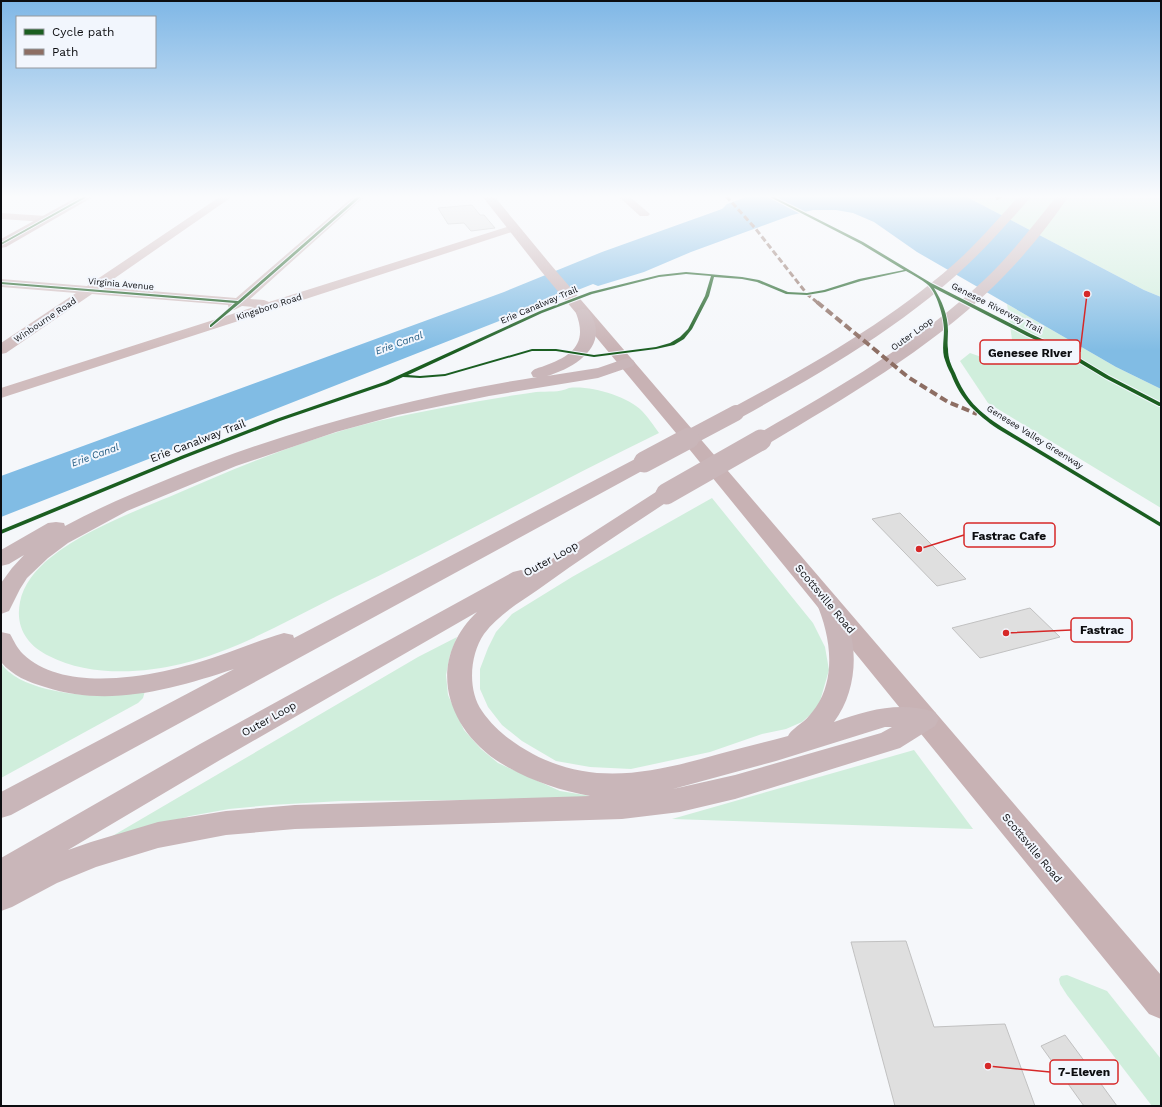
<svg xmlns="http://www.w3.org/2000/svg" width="1162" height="1107" font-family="'Work Sans',sans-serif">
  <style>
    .green { fill: #d0eedc }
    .water { fill: #81bce4 }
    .building { fill: #dfdfdf; stroke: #c1c1c1 }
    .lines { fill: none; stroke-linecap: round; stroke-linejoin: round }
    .street { fill: #d0bcbd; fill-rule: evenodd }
    .secondary { fill: #c8b0b2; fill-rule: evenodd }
    .primary { fill: #c8b2b4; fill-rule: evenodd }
    .highway { fill: #c9b6b9; fill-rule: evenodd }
    .highway-bridge-far1 { stroke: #c9b6b9; stroke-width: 16 }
    .highway-bridge { stroke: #c9b6b9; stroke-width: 21 }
    .quiet-far1 { stroke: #8d6e63; stroke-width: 3; stroke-dasharray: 6 3; stroke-linecap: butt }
    .quiet { stroke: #8d6e63; stroke-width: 4; stroke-dasharray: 8 4; stroke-linecap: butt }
    .cycleway-casing { stroke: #f2f6fd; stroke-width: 2 }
    .cycleway { fill: #1b5e20; fill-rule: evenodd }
    .labels { text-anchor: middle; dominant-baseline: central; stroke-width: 4; stroke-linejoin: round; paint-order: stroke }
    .far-street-label { font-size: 9px; fill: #0c0d10; stroke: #f2f6fd }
    .far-water-label { font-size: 10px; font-style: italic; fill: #1c577f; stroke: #f2f6fd }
    .street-label { font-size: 11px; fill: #0c0d10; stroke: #f2f6fd }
    .leader { fill: none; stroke: #d62828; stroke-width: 1.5 }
    .callout-dot { fill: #d62828; stroke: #f2f6fd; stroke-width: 1.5 }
    .callout { fill: #f2f6fd; stroke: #d62828; stroke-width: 1.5 }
    .callout-label { font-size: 12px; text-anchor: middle; font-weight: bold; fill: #0c0d10 }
  </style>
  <rect width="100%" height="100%" fill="#f5f7fa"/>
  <g class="green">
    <path d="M 965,196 L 1161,196 L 1161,297 L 1144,290 Z"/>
    <path d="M 1007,304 L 1116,367 L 1161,389 L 1161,508 L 988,403 L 960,361 L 970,353 L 993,361 L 1015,361 Z"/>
    <path d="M 569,388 C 589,385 628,396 642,411 C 648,417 654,426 659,433 C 550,486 444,545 335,597 C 285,622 235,651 181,664 C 140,674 87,676 49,656 C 27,645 15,627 20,602 C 23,585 36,569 50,558 C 82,532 130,513 169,497 C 236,468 306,438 378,421 C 424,411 470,402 516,395 C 523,394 530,393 536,392 C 548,391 559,393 569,388 Z"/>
    <path d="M 712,498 L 813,623 L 825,647 L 829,670 L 818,708 L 802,722 L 786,729 L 762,734 L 710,752 L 631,769 L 590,767 L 556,761 L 522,741 L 502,725 L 488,707 L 480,689 L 480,669 L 488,648 L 496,632 L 512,614 L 572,577 Z"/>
    <path d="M 457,637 L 450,655 L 446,675 L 448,695 L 464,730 L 481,749 L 498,763 L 560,791 L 609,799 L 341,801 L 271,805 L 229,809 L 190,816 L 109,838 L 418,657 Z"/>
    <path d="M 1,663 C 17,689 73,695 101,696 C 115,696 130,693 145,691 L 143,698 L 138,703 L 1,778 Z"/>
    <path d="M 914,750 L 973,829 L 672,819 Z"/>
    <path d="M 1067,975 L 1107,991 L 1161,1059 L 1161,1106 L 1152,1106 L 1067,995 L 1060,984 L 1059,979 L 1061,976 Z"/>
  </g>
  <path class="water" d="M 749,196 L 965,196 L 1144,290 L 1161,297 L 1161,389 L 1116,367 L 917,252 L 874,222 L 853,213 L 836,210 L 813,210 L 792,215 L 691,252 L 644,272 L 598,286 L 593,284 L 1,517 L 1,476 L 504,292 L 602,252 L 722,209 L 727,204 Z"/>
  <g class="building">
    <path d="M 472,205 L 480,215 L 484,215 L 495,228 L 471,231 L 464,223 L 448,224 L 438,208 Z"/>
    <path d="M 900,513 L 966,579 L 937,586 L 872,519 Z"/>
    <path d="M 1030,608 L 1060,637 L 980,658 L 952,628 Z"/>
    <path d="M 906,941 L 934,1027 L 1005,1024 L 1035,1106 L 895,1106 L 851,942 Z"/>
    <path d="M 1065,1035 L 1088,1066 L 1117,1106 L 1084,1106 L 1041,1046 Z"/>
  </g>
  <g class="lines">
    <g class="street">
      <path d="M 221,196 L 233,196 L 102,287 L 236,298 L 354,196 L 365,196 L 250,299 L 264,300 L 269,302 L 510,226 L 518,226 L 520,228 L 518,230 L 1,398 L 1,388 L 254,307 L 242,306 L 234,310 L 229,309 L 228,305 L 92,294 L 6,353 L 1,354 L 1,343 L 76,293 L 1,287 L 1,279 L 87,286 Z"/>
      <path d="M 618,196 L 629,196 L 650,214 L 648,216 L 640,216 Z"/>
      <path d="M 1,213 L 46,216 L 52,219 L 46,222 L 1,219 Z"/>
    </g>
    <path class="secondary" d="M 79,196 L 93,196 L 91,198 L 6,247 L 1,248 L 1,239 Z"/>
    <path class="primary" d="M 482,196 L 494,196 L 551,265 L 1161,975 L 1161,1019 L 1149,1014 L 681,439 L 541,271 Z"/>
    <g class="highway">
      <path d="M 1019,196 L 1031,196 C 1023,207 1012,218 1003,228 C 931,310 837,364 742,417 L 736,418 L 730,417 L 727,413 L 730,409 C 808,367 887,323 954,264 C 977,244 998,219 1019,196 Z"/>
      <path d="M 1057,196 L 1069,196 C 1047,228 1021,260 993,287 C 927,351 846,397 768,444 L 761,446 L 754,444 L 752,440 L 754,436 C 834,390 916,344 983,281 C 1011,255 1033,225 1057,196 Z"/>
      <path d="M 583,309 L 588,310 C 612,344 577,367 547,376 L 598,368 L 627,358 L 633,360 L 635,363 L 633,366 L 598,378 L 489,396 L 398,415 L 336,432 L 236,466 L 127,511 L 68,543 L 48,558 L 27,578 L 20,589 L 9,611 L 1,614 L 1,583 L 12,568 L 24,555 L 9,564 L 1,566 L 1,550 L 48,523 L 56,522 L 64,523 L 65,526 C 100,507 136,492 173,477 C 290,429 412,397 537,377 L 533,377 L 531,373 C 534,368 539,368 544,366 C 572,356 588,344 576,313 L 578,310 Z"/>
      <path d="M 644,456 L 651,458 L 654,462 L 651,466 L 11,815 L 1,818 L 1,792 L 234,669 C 173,689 109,708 45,687 C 28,682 13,676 1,662 L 1,632 L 10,634 C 14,641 17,648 23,654 C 68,697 166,674 218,656 C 240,649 262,639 284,633 L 293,635 L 294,638 L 637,458 Z"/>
      <path d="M 666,488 L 673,490 L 676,494 L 673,498 C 628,528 583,557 539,589 C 520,602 498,615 484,634 C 470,654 467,690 482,711 C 495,730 513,743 533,754 C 595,787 655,772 719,754 C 742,748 765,742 788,736 C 791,730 798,726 804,721 C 808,718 812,712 816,707 C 837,676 830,634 816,602 L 820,597 L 828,594 L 836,597 C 859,633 861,686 834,722 C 868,710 899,701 935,712 L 939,719 L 935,726 L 900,748 L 735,799 L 680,812 L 622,819 L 295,829 L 226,835 L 158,848 L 96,867 L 57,883 L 12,907 L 1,911 L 1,858 L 200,744 L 513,572 L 521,570 L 530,573 L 659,490 ZM 477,612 C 428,659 443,723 496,760 C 525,779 557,790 590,796 L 295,805 L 226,811 L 158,822 L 91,842 L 68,850 L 220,760 ZM 885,727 L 892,727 L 881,733 L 735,775 L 673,789 L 776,761 Z"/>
    </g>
    <path class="highway-bridge-far1" d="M 687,439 L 736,413"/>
    <g class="highway-bridge">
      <path d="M 644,462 L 689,438"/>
      <path d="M 666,494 L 761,440"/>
    </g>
    <g class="quiet-far1">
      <path d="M 726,196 L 755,228 L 807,294 L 818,303"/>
      <path d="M 996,199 L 1002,196"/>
    </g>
    <path class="quiet" d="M 817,302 L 908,377 L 948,402 L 977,414"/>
    <g class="cycleway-casing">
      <g id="cycleway">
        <path d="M 85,196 L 89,196 L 1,245 L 1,243 Z"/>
        <path d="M 358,196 L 362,196 L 240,303 L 211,327 L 210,327 L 210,325 L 235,303 L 1,284 L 1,282 L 238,301 Z"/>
        <path d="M 768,196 L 772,196 L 863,242 L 931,283 L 1031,334 L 1064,349 L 1109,376 L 1161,403 L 1161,406 L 1159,406 L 1105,378 L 1060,351 L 1027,336 L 934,288 C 942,301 948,315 948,331 C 948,337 947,343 948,349 C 948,358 951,365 955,373 C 966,400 978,411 1002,427 L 1161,523 L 1161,527 L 998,429 C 976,414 961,400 951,374 C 948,369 946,363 944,357 C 942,348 944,339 944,329 C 944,318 937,292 927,284 C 921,279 913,275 906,271 L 861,281 L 825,292 L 807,295 L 786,294 L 757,282 L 742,279 L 714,277 L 709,296 L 692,329 L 684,339 L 674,345 L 656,349 L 594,357 L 556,351 L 532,351 L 445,376 L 420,378 L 403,377 L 388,384 L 280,421 L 185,458 L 1,534 L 1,530 L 181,456 L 276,419 L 384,382 L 540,311 L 590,292 L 659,275 L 686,272 L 742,277 L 759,280 L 788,292 L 807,293 L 824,290 L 859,279 L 904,270 L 861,244 ZM 686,274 L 711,276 L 705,296 L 688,329 L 680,337 L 670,343 L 656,347 L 594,355 L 556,349 L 532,349 L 445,374 L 420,376 L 408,375 L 542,313 L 592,294 L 659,277 Z"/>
      </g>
    </g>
    <use href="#cycleway" class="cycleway"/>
  </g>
  <linearGradient id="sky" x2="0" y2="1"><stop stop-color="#7fb7e6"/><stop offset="0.56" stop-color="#fafbfd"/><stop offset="1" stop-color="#fafbfd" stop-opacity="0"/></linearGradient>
  <rect width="1162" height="351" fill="url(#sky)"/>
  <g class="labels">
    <g class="far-street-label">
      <text transform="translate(121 284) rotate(5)">Virginia Avenue</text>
      <text transform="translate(539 305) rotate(-23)">Erie Canalway Trail</text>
      <text transform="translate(269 307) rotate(-18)">Kingsboro Road</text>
      <text transform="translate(997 308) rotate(27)">Genesee Riverway Trail</text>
      <text transform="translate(45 320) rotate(-34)">Winbourne Road</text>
      <text transform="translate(912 334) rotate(-36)">Outer Loop</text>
      <text transform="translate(1035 437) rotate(32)">Genesee Valley Greenway</text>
    </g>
    <g class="far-water-label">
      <text transform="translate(399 343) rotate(-20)">Erie Canal</text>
      <text transform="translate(95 455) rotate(-20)">Erie Canal</text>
    </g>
    <g class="street-label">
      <text transform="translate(198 441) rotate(-21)">Erie Canalway Trail</text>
      <text transform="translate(551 559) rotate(-29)">Outer Loop</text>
      <text transform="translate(825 599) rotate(50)">Scottsville Road</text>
      <text transform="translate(269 719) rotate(-29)">Outer Loop</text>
      <text transform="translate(1032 848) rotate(50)">Scottsville Road</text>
    </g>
  </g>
  <path class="leader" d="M1087 294L1080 352M919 549L964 535M1006 633L1071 630M988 1066L1050 1072"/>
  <g class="callout-dot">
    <circle cx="1087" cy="294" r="4"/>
    <circle cx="919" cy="549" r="4"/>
    <circle cx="1006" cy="633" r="4"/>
    <circle cx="988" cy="1066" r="4"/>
  </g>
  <g class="callout">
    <rect x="980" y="340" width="100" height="24" rx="4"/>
    <rect x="964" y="523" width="91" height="24" rx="4"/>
    <rect x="1071" y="618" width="61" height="24" rx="4"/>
    <rect x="1050" y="1060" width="68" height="24" rx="4"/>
  </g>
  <g class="callout-label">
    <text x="1030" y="357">Genesee River</text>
    <text x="1009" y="540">Fastrac Cafe</text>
    <text x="1102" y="634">Fastrac</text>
    <text x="1084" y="1076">7-Eleven</text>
  </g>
  <rect width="1162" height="1107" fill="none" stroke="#0c0d10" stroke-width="4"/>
  <rect x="16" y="16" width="140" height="52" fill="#f2f6fd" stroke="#96999e"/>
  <rect x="24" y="29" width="20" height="6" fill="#1b5e20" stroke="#96999e"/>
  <text x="52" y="36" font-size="12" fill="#0c0d10">Cycle path</text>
  <rect x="24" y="49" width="20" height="6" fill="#8d6e63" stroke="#96999e"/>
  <text x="52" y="56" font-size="12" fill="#0c0d10">Path</text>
</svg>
